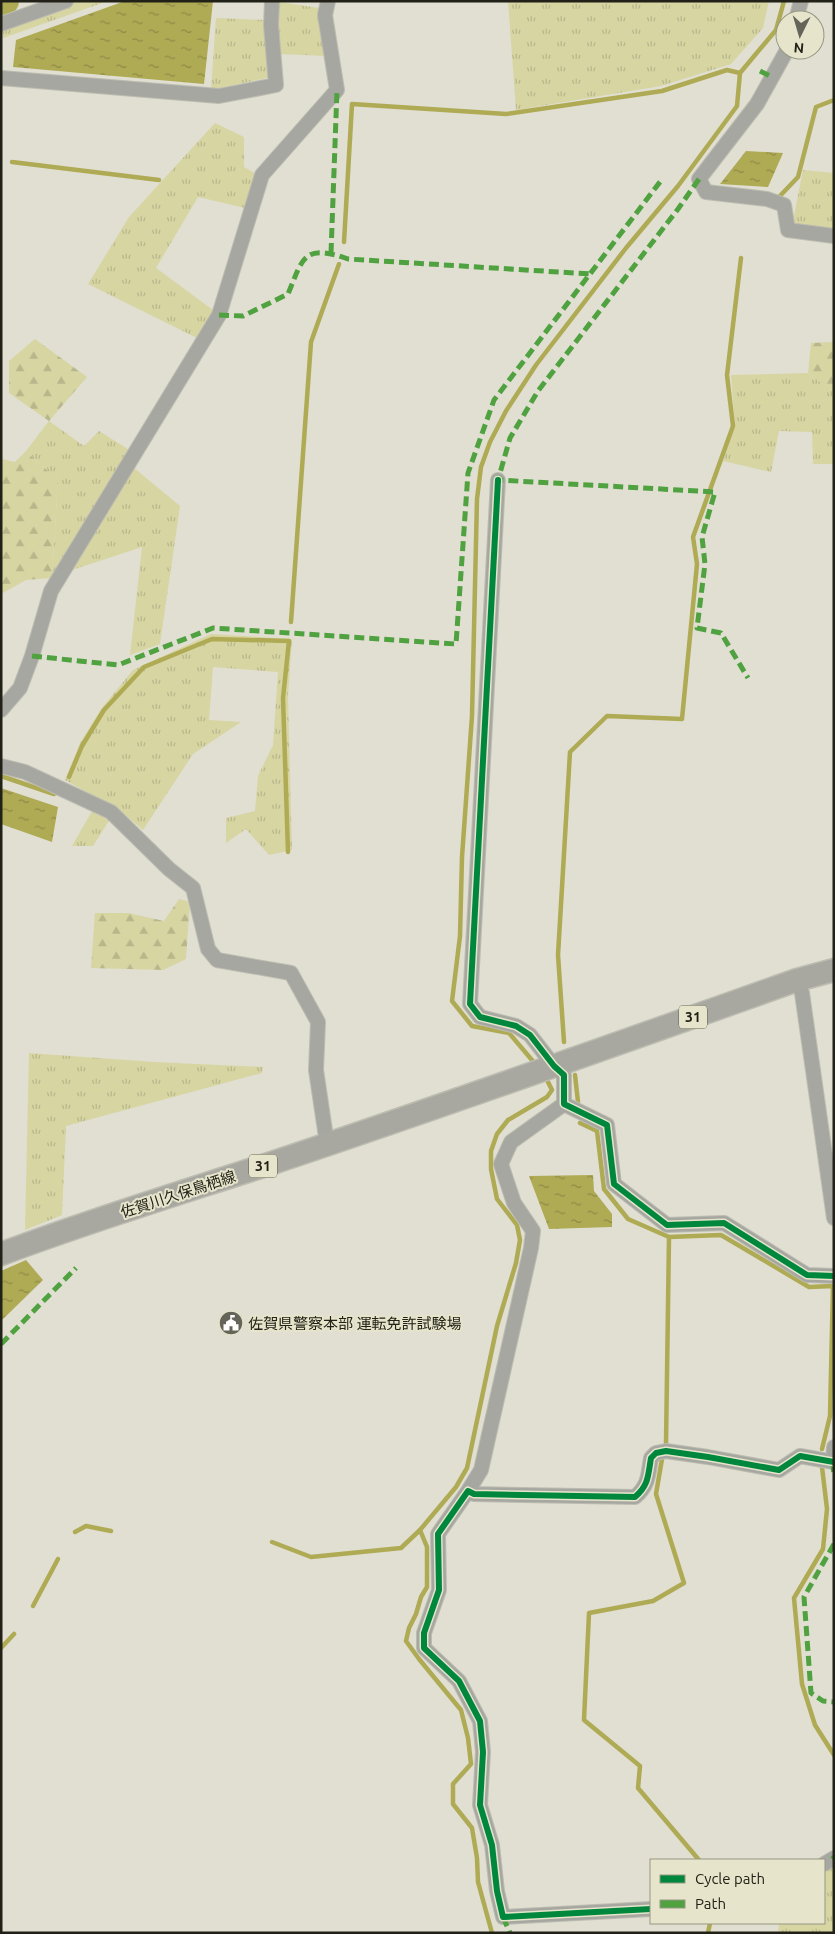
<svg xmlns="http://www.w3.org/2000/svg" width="835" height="1934" font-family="Ubuntu,'Noto Sans JP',sans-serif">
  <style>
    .grass { fill: url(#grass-tufts) }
    .forest { fill: url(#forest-firs) }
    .water { fill: url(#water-ripples) }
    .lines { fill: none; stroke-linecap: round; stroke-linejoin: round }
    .stream { stroke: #afaa54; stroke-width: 4.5 }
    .river { stroke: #afaa54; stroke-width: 28 }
    .minor-casing { stroke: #bcbcb1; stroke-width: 16 }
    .primary-casing { stroke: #bcbcb1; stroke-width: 25 }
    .minor { stroke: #a7a7a2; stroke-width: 14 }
    .primary { stroke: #a9a8a0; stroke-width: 22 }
    .quiet { stroke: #50a240; stroke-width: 5; stroke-dasharray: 10 5; stroke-linecap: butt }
    .cycleway-casing { stroke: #e6e5cb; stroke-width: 9 }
    .cycleway { stroke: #00873e; stroke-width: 6 }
    .labels { text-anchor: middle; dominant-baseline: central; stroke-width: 4; stroke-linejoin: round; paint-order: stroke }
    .shield { fill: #e6e5cb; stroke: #5c5c4d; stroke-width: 1 }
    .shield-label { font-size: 14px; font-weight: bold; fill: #212117 }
    .street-label { font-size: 15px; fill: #212117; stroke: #e6e5cb }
    .poi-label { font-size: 15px; fill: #212117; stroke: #e6e5cb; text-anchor: start }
  </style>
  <defs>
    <pattern id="grass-tufts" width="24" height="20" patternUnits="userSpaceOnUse" patternTransform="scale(1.25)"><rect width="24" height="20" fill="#d7d5a2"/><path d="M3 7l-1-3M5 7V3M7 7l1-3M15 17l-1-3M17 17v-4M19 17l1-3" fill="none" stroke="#b8b78b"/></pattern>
    <pattern id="forest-firs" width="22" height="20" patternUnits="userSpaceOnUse" patternTransform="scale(1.25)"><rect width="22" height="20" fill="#d7d5a2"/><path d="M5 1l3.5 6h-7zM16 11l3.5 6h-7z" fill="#b8b78b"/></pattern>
    <pattern id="water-ripples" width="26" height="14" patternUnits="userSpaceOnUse" patternTransform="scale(1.25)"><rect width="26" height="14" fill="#afaa54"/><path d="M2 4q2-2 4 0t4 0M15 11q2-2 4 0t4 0" fill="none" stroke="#8e8a45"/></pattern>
  </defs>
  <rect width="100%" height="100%" fill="#e0dfd1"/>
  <g class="grass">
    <path d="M 78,1 L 108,1 L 3,38 L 2,28 Z"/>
    <path d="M 508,1 L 769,1 L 763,28 L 731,64 L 661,86 L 516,110 Z"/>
    <path d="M 278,2 L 319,8 L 328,56 L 279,54 Z"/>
    <path d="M 216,18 L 265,20 L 271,77 L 211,90 Z"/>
    <path d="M 215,123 L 244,137 L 244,167 L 256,174 L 245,208 L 198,197 L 156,268 L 213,310 L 197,338 L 88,284 L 129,217 Z"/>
    <path d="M 803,170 L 834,173 L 834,231 L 792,226 Z"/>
    <path d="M 808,373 L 834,392 L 834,464 L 813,464 L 812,432 L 779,431 L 771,472 L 723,461 L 735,426 L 731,375 Z"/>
    <path d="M 49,421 L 84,446 L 99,431 L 131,451 L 134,468 L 180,506 L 160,644 L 130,655 L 142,547 L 78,568 L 52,578 L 58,480 L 26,451 Z"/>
    <path d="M 211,634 L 292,639 L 288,696 L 292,850 L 269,855 L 246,829 L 226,843 L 226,818 L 255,811 L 258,776 L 273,745 L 278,672 L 213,667 L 209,720 L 241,722 L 193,754 L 143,830 L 117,808 L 93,846 L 72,846 L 99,799 L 65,780 L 80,743 L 101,709 L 133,670 Z"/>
    <path d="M 29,1053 L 154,1062 L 263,1067 L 262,1073 L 66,1126 L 62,1215 L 25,1230 Z"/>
    <path d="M 834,1866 L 834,1933 L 778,1933 L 779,1923 L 824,1923 L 824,1873 Z"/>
  </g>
  <g class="forest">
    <path d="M 35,339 L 87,377 L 49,421 L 9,393 L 9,361 Z"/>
    <path d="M 834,342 L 834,392 L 808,373 L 811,343 Z"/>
    <path d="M 26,451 L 58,480 L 52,578 L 26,580 L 1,594 L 1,466 L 2,459 L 15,462 Z"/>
    <path d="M 179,899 L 190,902 L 186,959 L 163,970 L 91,968 L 95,913 L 128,913 L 164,921 Z"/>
  </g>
  <g class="water">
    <path d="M 125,1 L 213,1 L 204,84 L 13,67 L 16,40 Z"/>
    <path d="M 746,151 L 783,153 L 768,187 L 720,184 Z"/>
    <path d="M 1,788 L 58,807 L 52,842 L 1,824 Z"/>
    <path d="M 593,1175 L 594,1191 L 612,1214 L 612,1227 L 549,1229 L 529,1176 Z"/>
    <path d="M 26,1260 L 43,1280 L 1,1321 L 1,1271 Z"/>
  </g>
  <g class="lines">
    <g class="stream">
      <path d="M 12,162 L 159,180"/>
      <path d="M 779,197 L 798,177 L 816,107 L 834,100"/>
      <path d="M 344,242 L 352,104 L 506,114 L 662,91 L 727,70 L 740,73"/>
      <path d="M 291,622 L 311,342 L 339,264"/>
      <path d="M 1,776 L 54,794"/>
      <path d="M 69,777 L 82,746 L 104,710 L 144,667 L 212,639 L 289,641 L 283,698 L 288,852"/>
      <path d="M 564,1042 L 558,955 L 570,752 L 607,716 L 682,719 L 697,564 L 693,537 L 733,426 L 727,375 L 741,258"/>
      <path d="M 537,1066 L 509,1033 L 472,1026 L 452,1001 L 460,936 L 462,857 L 472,716 L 477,499 L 481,467 L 490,442 L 506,411 L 536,365 L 626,248 L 678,186 L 737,106 L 740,73 L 776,30 L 784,1"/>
      <path d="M 575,1075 L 578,1102"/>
      <path d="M 580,1123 L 597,1131 L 604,1189 L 628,1219 L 669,1237 L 666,1444"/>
      <path d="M 669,1237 L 721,1235 L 809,1287 L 833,1286 L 830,1416 L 822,1449"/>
      <path d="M 662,1459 L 656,1494 L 684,1583 L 653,1601 L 589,1613 L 584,1720 L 640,1766 L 638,1788 L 699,1860"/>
      <path d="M 822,1467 L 827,1509 L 823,1549 L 794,1598 L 802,1684 L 815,1725 L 834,1755"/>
      <path d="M 420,1530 L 427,1547 L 427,1587 L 421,1597 L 416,1614 L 409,1628 L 406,1641 L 419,1659 L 461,1710 L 468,1738 L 471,1764 L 453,1784 L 453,1804 L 472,1828 L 477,1858 L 478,1882 L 492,1933"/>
      <path d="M 75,1532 L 86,1526 L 111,1531"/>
      <path d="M 272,1542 L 311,1557 L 401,1548 L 420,1530 L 456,1487 L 467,1468 L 497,1326 L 516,1263 L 520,1240 L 517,1225 L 497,1199 L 491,1169 L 491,1151 L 497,1134 L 508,1120 L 547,1097 L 552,1090 L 545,1076"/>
      <path d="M 33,1606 L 58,1559"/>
      <path d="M 1,1648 L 14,1634"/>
      <path d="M 708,1933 L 710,1923"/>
    </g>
    <path class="river" d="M 1,2 L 5,1"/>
    <g class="minor-casing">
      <g id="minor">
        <path d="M 796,20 L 801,1"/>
        <path d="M 1,24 L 66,1"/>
        <path d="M 787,50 L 757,104 L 699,179 L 706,192 L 767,199 L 784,205 L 788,230 L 834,236"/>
        <path d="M 1,78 L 219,96 L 276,85 L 271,25 L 272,1"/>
        <path d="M 498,480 L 470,1004 L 480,1017 L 516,1026 L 530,1035 L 554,1066 L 564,1075 L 564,1104 L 607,1125 L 614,1184 L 667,1225 L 724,1223 L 807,1275 L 834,1276"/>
        <path d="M 1,710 L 20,688 L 32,656 L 51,591 L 219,315 L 262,175 L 337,90 L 325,15 L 328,1"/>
        <path d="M 1,766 L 25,772 L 111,812 L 169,869 L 193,888 L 208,949 L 217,960 L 291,973 L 318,1022 L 316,1070 L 327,1144"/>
        <path d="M 797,980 L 802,993 L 834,1218"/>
        <path d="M 833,1462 L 834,1447"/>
        <path d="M 468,1491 L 481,1470 L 531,1248 L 533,1231 L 514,1203 L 501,1164 L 511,1142 L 564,1104"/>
        <path d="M 824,1864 L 834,1858"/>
        <path d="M 651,1909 L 503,1917 L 497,1891 L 492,1845 L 480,1805 L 483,1752 L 480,1721 L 459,1681 L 424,1648 L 424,1633 L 439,1590 L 438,1534 L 468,1491 L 474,1494 L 635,1497 C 649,1485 648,1475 651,1458 L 656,1453 L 666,1451 L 708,1457 L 779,1470 L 800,1456 L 834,1462"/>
      </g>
    </g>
    <g class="primary-casing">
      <path id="primary" d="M 1,1254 C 88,1221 177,1194 266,1165 C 443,1106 620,1043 797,980 L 834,970"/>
    </g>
    <use href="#minor" class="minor"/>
    <use href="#primary" class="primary"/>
    <g class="quiet">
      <path d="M 760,71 L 772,77"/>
      <path d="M 699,179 L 678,209 L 538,391 L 510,438 L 498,480 L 715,492 L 702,537 L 705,564 L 697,628 L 721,633 L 748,678"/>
      <path d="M 331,253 L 337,90"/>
      <path d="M 219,315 L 243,316 L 288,294 C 303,258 303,243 348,259 L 591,274"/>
      <path d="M 32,656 L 118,665 L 213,628 L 456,644 L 468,473 L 494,400 L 663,178"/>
      <path d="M 1,1344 L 76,1268"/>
      <path d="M 833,1462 L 834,1477"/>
      <path d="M 834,1544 L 804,1597 L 811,1693 L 823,1701 L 834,1702"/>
      <path d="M 832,1859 L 834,1857"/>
      <path d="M 503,1917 L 510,1933"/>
    </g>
    <g class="cycleway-casing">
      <g id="cycleway">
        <path d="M 498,480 L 470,1004 L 480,1017 L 516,1026 L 530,1035 L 554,1066 L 564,1075 L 564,1104 L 607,1125 L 614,1184 L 667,1225 L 724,1223 L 807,1275 L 834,1276"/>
        <path d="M 651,1909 L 503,1917 L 497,1891 L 492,1845 L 480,1805 L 483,1752 L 480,1721 L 459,1681 L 424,1648 L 424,1633 L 439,1590 L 438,1534 L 468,1491 L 474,1494 L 635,1497 C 649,1485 648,1475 651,1458 L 656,1453 L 666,1451 L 708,1457 L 779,1470 L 800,1456 L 834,1462"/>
      </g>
    </g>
    <use href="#cycleway" class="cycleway"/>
  </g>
  <defs>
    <g id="civic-disc" transform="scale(1.25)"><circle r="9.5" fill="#646458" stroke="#e6e5cb"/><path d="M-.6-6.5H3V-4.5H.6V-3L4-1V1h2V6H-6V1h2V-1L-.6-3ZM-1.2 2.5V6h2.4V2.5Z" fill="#fff"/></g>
  </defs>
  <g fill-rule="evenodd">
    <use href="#civic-disc" x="231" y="1323"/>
  </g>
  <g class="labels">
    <g class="shield">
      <rect x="679" y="1005.5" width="28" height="23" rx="4"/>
      <rect x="249" y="1154.5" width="28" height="23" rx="4"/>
    </g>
    <g class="shield-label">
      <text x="693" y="1017">31</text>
      <text x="263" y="1166">31</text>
    </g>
    <g class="street-label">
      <text transform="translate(178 1194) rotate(-18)">佐賀川久保鳥栖線</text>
    </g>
    <g class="poi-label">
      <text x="248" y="1323">佐賀県警察本部 運転免許試験場</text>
    </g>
  </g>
  <rect width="835" height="1934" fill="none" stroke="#212117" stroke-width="5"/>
  <rect x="650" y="1859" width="175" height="65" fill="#e6e5cb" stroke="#979783"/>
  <rect x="660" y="1875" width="25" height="8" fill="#00873e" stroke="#979783"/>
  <text x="695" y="1884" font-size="15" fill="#212117">Cycle path</text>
  <rect x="660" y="1900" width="25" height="8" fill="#50a240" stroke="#979783"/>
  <text x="695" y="1909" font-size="15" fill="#212117">Path</text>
  <g transform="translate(800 35) rotate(185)"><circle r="24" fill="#e6e5cb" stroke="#979783"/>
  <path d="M0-4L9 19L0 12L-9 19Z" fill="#646458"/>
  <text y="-8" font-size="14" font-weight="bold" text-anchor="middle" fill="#212117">N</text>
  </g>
</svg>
